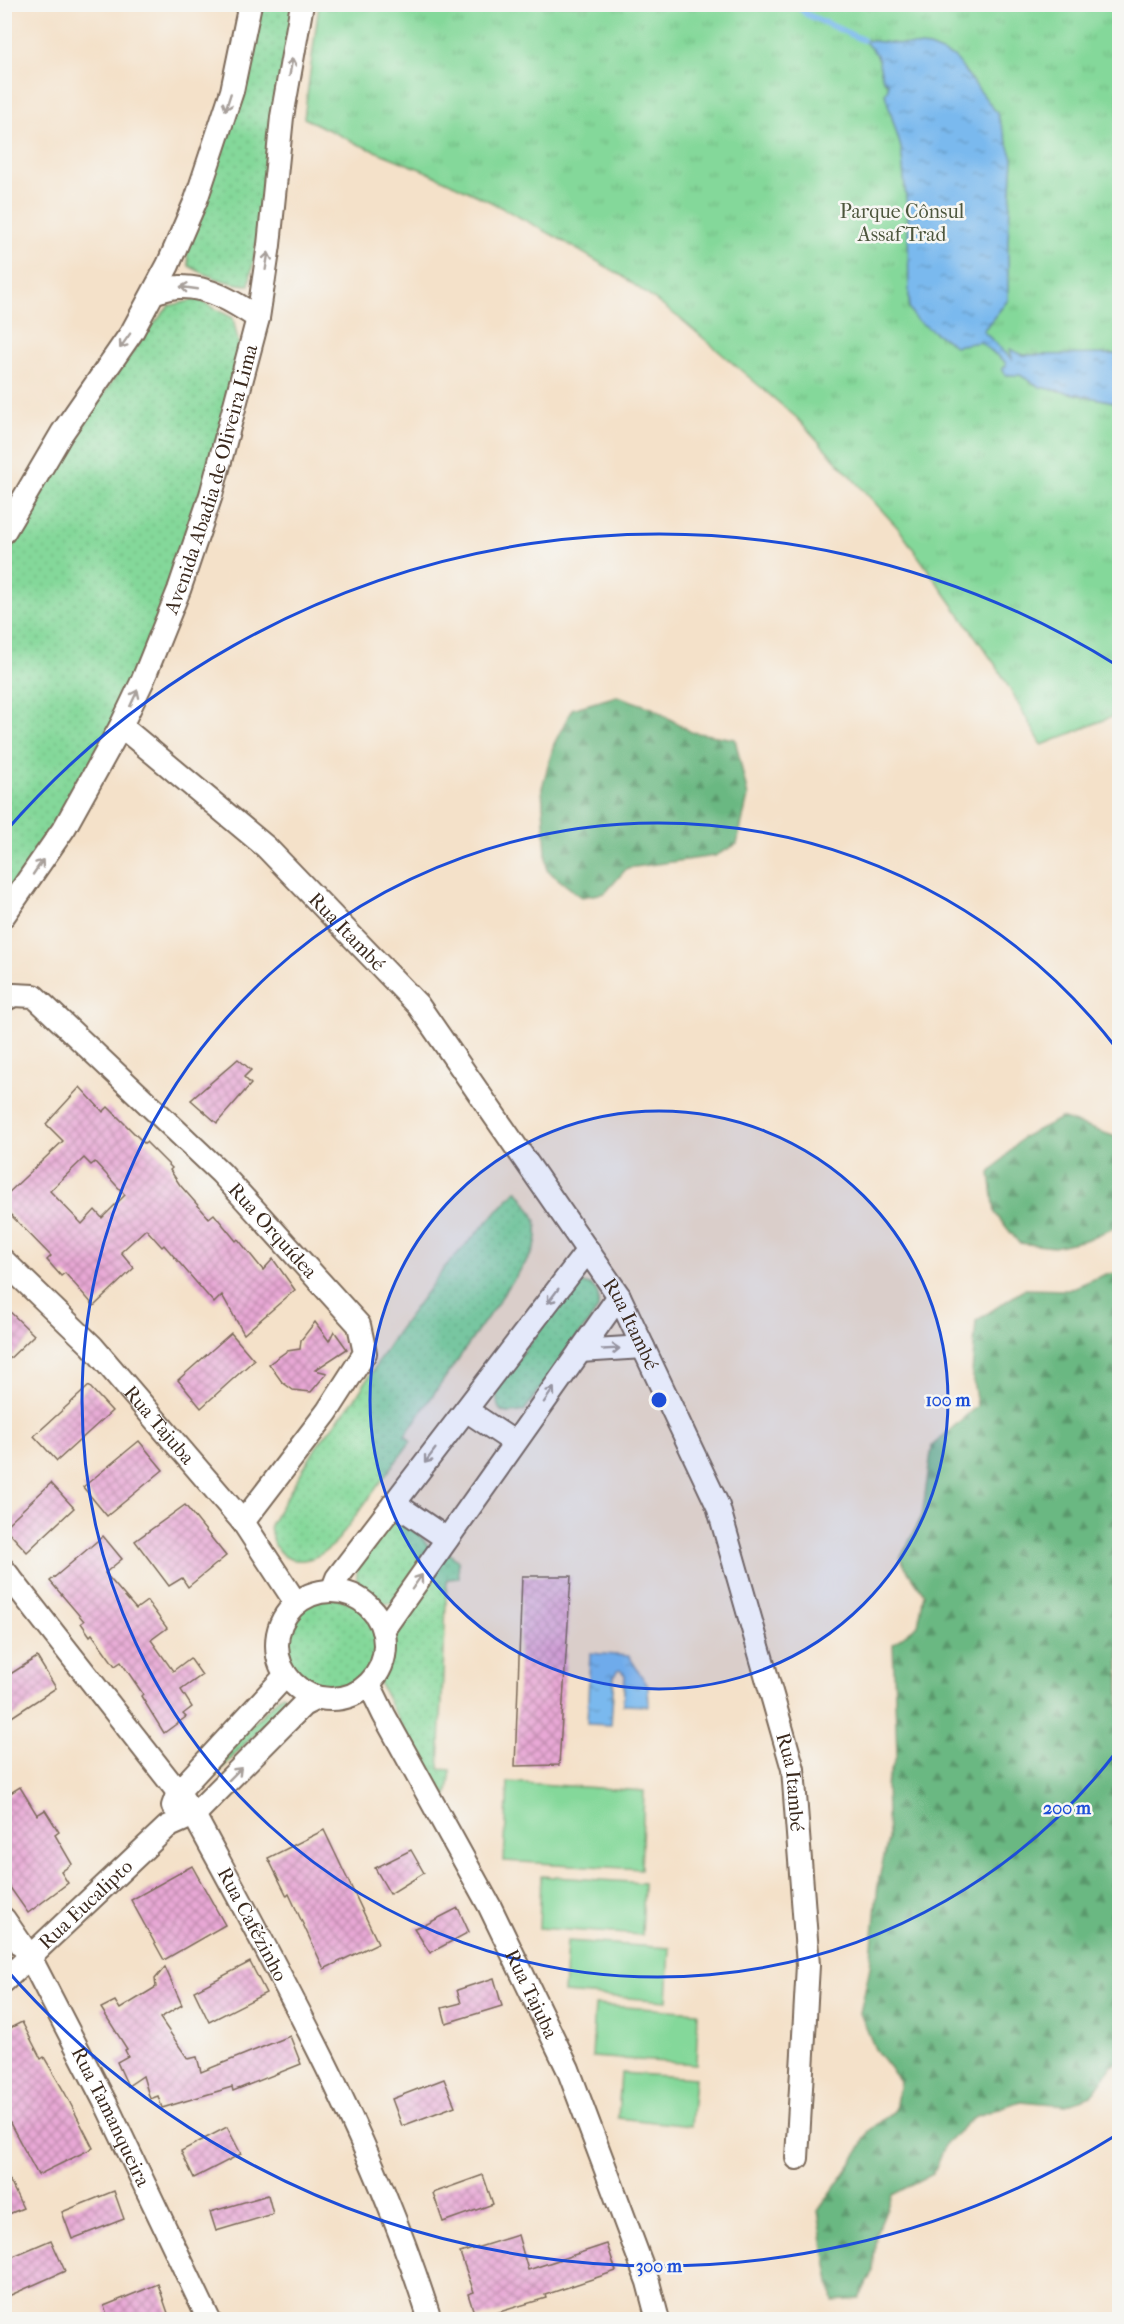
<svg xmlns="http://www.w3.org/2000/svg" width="1124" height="2324" font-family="'IM FELL French Canon',serif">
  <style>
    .grass { fill: url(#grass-dots); stroke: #60815c; stroke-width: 1.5 }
    .forest { fill: url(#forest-firs); stroke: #537150; stroke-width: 1.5 }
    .park { fill: url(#park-tufts); stroke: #60815c; stroke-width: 1.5 }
    .garden { fill: #84d89a; stroke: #60815c; stroke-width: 1.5 }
    .water { fill: url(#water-ripples); stroke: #5a7286; stroke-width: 1.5 }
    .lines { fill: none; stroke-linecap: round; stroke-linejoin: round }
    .stream { stroke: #7ab9ee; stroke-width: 6 }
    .building { fill: url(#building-cross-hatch); fill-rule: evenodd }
    .minor-casing { stroke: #7c6a5a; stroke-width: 26 }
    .minor { stroke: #fff; stroke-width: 22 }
    .oneway { stroke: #a79f9a }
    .ring { fill: none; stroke: #1d4ed8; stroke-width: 3 }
    .labels { text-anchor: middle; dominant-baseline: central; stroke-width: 5; stroke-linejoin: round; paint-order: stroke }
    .park-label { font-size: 20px; fill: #4d563d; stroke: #f6f6f2 }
    .street-label { font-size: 20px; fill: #3b2a1e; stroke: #f6f6f2 }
    .centre { fill: #1d4ed8; stroke: #f6f6f2; stroke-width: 3 }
    .ring-label { font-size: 18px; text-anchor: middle; font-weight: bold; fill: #1d4ed8; stroke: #f6f6f2; stroke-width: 5; stroke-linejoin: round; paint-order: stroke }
  </style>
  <defs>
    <pattern id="grass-dots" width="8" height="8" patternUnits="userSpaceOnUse" patternTransform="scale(1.5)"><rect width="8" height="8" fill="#84d89a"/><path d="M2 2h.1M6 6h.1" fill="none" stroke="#73ba84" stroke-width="1.8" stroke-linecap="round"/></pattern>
    <pattern id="forest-firs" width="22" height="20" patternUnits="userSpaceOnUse" patternTransform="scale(1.5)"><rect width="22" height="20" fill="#6bb882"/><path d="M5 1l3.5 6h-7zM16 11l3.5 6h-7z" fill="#59966a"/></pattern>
    <pattern id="park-tufts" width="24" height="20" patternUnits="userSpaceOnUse" patternTransform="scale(1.5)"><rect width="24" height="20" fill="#84d89a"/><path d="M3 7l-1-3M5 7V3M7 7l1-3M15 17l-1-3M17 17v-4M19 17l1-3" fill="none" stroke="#73ba84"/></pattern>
    <pattern id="water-ripples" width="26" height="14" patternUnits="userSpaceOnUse" patternTransform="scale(1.5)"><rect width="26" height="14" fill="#7ab9ee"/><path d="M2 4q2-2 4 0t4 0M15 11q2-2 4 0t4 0" fill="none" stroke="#6597c0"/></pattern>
    <pattern id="building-cross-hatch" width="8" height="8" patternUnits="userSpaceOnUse" patternTransform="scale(1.5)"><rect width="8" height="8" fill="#e8a8d5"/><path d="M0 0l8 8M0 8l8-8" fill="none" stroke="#bd89ac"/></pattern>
  </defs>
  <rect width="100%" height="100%" fill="#f6f6f2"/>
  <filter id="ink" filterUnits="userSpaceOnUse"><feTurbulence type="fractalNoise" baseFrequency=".0167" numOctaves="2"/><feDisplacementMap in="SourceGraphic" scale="12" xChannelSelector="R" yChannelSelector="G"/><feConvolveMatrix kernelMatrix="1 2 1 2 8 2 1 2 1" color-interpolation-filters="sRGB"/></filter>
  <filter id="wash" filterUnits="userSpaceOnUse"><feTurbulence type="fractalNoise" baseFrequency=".008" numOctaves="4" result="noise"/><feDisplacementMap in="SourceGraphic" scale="24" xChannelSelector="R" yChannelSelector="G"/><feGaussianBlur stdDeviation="1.35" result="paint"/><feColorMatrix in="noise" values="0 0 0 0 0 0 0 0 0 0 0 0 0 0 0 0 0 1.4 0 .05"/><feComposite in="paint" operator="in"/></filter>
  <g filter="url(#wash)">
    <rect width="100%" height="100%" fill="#f4e1c9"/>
    <g class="grass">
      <path d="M 257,5 L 300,5 L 249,285 C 228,284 207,276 189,266 L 187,254 Z"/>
      <path d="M 197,299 L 233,318 L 240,350 L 233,404 L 139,679 L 60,819 L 5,900 L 4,565 L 31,511 L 76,434 L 142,338 L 169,306 Z"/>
      <path d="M 517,1190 C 533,1213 544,1223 533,1252 L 405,1435 L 411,1441 L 337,1541 C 312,1568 273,1570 270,1525 L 317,1446 L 357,1396 L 395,1335 L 445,1267 Z"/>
      <path d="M 580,1283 C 597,1284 600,1293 598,1309 L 524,1411 C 499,1417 495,1411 497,1386 L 573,1287 Z"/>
      <path d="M 395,1522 C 407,1524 425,1537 429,1548 L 392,1603 C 382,1605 374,1600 366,1594 C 340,1575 375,1543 388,1524 Z"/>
      <path d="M 448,1552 L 458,1561 L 459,1578 L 447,1579 L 439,1769 L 451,1770 L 448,1792 L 442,1808 L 379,1682 C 392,1665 394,1650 393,1629 Z"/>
      <path d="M 333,1598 C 378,1602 394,1660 354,1685 C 348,1689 341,1693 333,1693 C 278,1696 261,1603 333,1598 Z"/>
      <path d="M 282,1694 L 288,1699 L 198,1794 L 193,1786 Z"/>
    </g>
    <g class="forest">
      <path d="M 617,696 L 652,708 L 691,732 L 735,739 L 748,796 L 737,844 L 715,856 L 627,868 L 605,893 L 581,897 L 547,870 L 542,788 L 554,744 L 572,709 Z"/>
      <path d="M 1061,1118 L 1119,1138 L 1119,1226 L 1085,1240 L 1054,1247 L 1019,1243 L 995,1213 L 990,1173 L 1023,1137 Z"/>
      <path d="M 1119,1273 L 1119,2062 L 1112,2066 L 1091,2096 L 1066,2105 L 1020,2101 L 974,2117 L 946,2143 L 933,2174 L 892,2195 L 876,2234 L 873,2270 L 859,2299 L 833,2301 L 818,2211 L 853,2161 L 869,2131 L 895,2110 L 900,2081 L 875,2049 L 860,2013 L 870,1967 L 878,1883 L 888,1839 L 886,1785 L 897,1754 L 893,1644 L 918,1625 L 924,1594 L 900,1559 L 922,1516 L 932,1446 L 977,1406 L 972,1373 L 976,1321 L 1025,1289 L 1068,1290 L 1106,1274 Z"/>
    </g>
    <path class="park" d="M 319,5 L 1119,5 L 1119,714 L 1042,745 L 997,667 L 899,529 L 797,418 L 682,320 L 622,276 L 558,238 L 491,202 L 425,171 L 360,145 L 304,118 Z"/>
    <g class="garden">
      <path d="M 508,1782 L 644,1791 L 641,1869 L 504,1861 Z"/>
      <path d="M 541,1876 L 644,1883 L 642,1935 L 539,1928 Z"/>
      <path d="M 567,1941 L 670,1948 L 667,2001 L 564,1993 Z"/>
      <path d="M 595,2005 L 698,2012 L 696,2064 L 592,2057 Z"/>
      <path d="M 621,2073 L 695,2078 L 691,2126 L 618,2118 Z"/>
    </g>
    <g class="water">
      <path d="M 863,40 L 929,47 L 954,57 L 997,113 L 1013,158 L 1008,240 L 1008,300 L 983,331 L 1012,359 L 1010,349 L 1023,355 L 1119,354 L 1119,403 L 1040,387 L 1020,375 L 1006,375 L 1002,369 L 1006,366 L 1005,362 L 980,342 L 955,346 L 915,319 L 909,307 L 908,218 L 901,148 L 885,94 L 888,88 L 888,83 L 883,80 L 877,55 Z"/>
      <path d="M 590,1653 L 629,1656 L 648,1686 L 649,1706 L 623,1705 L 625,1675 L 620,1670 L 617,1671 L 614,1676 L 611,1725 L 587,1724 Z"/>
    </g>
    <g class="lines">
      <path class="stream" d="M 796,4 L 806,14 L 863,40"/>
    </g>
    <g id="blocks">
      <g class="building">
        <path d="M 238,1059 L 251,1070 L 244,1077 L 251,1084 L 217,1123 L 191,1100 Z"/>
        <path d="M 80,1087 L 103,1112 L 108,1107 L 144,1143 L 146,1142 L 172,1168 L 170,1170 L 180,1185 L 209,1218 L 214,1214 L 236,1241 L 238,1239 L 263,1270 L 273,1259 L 295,1290 L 244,1334 L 222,1295 L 214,1303 L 164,1245 L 162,1247 L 146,1229 L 121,1252 L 134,1268 L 94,1306 L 65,1273 L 61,1276 L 47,1260 L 51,1256 L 4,1208 L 4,1197 L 63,1141 L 46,1124 ZM 84,1158 L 91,1165 L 95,1162 L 125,1195 L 102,1218 L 95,1210 L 82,1224 L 50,1191 Z"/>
        <path d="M 4,1306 L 34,1335 L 4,1364 Z"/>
        <path d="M 315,1322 L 329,1341 L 334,1331 L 347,1349 L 315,1370 L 327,1373 L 311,1392 L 293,1390 L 282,1382 L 269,1364 L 287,1351 L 300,1349 L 301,1340 Z"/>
        <path d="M 231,1333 L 254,1360 L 201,1408 L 178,1380 Z"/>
        <path d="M 89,1386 L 112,1411 L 57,1461 L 34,1436 Z"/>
        <path d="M 139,1441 L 163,1470 L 107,1516 L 83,1487 Z"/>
        <path d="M 51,1483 L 74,1508 L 27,1552 L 4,1527 Z"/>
        <path d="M 185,1505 L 226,1556 L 188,1587 L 182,1578 L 169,1586 L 135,1541 Z"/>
        <path d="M 103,1536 L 122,1559 L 105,1573 L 136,1609 L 147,1601 L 167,1628 L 151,1640 L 173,1671 L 190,1658 L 202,1675 L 181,1690 L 192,1707 L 183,1714 L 186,1717 L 164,1733 L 141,1696 L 143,1694 L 121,1662 L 115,1666 L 92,1634 L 90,1636 L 81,1623 L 84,1621 L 50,1581 Z"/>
        <path d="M 522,1576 L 571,1576 L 559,1765 L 515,1766 Z"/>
        <path d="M 37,1657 L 56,1688 L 4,1722 L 4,1678 Z"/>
        <path d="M 20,1787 L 37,1815 L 45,1810 L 59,1832 L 55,1835 L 72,1864 L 61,1872 L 68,1883 L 28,1913 L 4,1879 L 4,1797 Z"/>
        <path d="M 324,1830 L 378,1943 L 324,1969 L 289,1894 L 287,1896 L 268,1858 Z"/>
        <path d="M 411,1850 L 424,1873 L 390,1894 L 375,1868 Z"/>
        <path d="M 192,1866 L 225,1925 L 164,1960 L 131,1900 Z"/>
        <path d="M 458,1908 L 469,1932 L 430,1953 L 414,1928 L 425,1925 Z"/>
        <path d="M 250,1962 L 266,1993 L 209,2022 L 194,1991 Z"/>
        <path d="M 165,1967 L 182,2005 L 160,2018 L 188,2059 L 197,2057 L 201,2072 L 290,2036 L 301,2064 L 233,2091 L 232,2087 L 162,2108 L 158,2096 L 150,2099 L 143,2076 L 128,2086 L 117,2062 L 128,2056 L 125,2050 L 127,2049 L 101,2008 L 115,2001 L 120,2009 L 156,1987 L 155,1979 Z"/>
        <path d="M 494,1978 L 502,2006 L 446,2023 L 442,2008 L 461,2003 L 457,1990 Z"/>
        <path d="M 22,2022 L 41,2059 L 44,2057 L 65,2093 L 93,2148 L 38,2175 L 4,2112 L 4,2031 Z"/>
        <path d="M 444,2079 L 455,2106 L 402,2126 L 392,2099 Z"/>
        <path d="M 227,2127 L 241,2154 L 194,2178 L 181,2151 Z"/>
        <path d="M 4,2169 L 23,2208 L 4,2216 Z"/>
        <path d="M 483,2175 L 493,2204 L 443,2222 L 433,2193 Z"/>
        <path d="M 114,2191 L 124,2219 L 72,2239 L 62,2212 Z"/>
        <path d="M 268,2195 L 273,2214 L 216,2231 L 210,2212 Z"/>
        <path d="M 518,2235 L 528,2270 L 607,2244 L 616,2271 L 545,2295 L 546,2298 L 476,2319 L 468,2294 L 474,2292 L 460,2253 Z"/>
        <path d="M 51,2240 L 65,2271 L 4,2298 L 4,2260 Z"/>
        <path d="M 158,2284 L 170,2319 L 108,2319 L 104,2306 Z"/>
      </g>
    </g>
  </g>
  <g filter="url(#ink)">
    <use href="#blocks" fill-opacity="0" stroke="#7c6a5a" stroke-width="1.5"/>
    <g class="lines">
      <g class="minor-casing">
        <g id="minor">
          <path d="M 155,292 C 163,290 171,287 179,287 C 209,286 234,302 258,318"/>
          <path d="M 4,532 L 62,433 L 132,332 L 168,265 L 196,200 L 232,91 L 250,4"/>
          <path id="s1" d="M 121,726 L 266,847 L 418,1005 L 619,1296 L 718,1506 L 793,1769 L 808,1965 L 797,2158"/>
          <path id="s2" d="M 4,915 L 65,827 L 121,726 L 142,682 L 179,590 L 211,495 L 258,318 L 269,245 L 282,117 L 302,4"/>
          <path id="s3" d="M 4,1000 L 14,995 L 34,996 L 221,1173 L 359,1325 L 365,1353 L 327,1412 L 243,1522"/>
          <path id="s4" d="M 4,1261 L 92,1346 L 243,1522 L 296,1603"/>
          <path d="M 580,1351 L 643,1347"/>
          <path d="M 466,1410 L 514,1442"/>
          <path d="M 394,1503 L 447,1539"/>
          <path id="s5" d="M 4,1570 L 178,1792 L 194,1815 C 282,1978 375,2142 430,2320"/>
          <path d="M 332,1591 L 337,1578 L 588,1250"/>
          <circle cx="331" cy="1645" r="54"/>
          <path d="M 383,1630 L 619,1296"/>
          <path id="s6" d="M 369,1684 L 384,1715 L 490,1907 L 568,2069 L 648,2282 L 658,2320"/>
          <path d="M 173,1806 L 178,1792 L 286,1675"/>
          <path id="s7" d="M 4,1919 L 30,1957 L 107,2106 L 209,2320"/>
          <path id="s8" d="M 4,1981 L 167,1827 L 194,1815 L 303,1705 L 317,1698"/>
        </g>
      </g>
      <use href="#minor" class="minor"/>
    </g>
    <defs><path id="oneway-shaft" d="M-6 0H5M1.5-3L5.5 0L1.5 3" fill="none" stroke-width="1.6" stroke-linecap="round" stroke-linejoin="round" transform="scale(1.5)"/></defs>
    <g class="oneway">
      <use href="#oneway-shaft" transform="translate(291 67) rotate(-80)"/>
      <use href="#oneway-shaft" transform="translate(228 102) rotate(108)"/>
      <use href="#oneway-shaft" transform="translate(267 261) rotate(-81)"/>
      <use href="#oneway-shaft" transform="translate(189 288) rotate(-172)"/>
      <use href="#oneway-shaft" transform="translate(125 341) rotate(125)"/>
      <use href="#oneway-shaft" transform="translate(134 698) rotate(-65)"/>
      <use href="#oneway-shaft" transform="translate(38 867) rotate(-56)"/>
      <use href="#oneway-shaft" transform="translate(553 1296) rotate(127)"/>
      <use href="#oneway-shaft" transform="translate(611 1349) rotate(-3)"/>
      <use href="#oneway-shaft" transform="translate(549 1395) rotate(-55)"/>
      <use href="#oneway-shaft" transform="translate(430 1456) rotate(127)"/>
      <use href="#oneway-shaft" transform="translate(417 1582) rotate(-55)"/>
      <use href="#oneway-shaft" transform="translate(235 1774) rotate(-45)"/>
    </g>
  </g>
  <circle cx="659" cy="1400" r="289" fill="#1d4ed8" fill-opacity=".12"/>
  <g class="ring">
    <circle cx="659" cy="1400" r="289"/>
    <path d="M1117 1751A577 577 0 1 1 1117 1049"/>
    <path d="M1118 2134A866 866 0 0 1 5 1968M5 832A866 866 0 0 1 1118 666"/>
  </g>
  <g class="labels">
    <g class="park-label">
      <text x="902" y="211">Parque Cônsul<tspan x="902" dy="23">Assaf Trad</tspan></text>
    </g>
    <g class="street-label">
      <text stroke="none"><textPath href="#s2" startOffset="486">Avenida Abadia de Oliveira Lima</textPath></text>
      <text stroke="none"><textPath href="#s1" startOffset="306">Rua Itambé</textPath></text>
      <text stroke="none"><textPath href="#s3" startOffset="366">Rua Orquídea</textPath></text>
      <text stroke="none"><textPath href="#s1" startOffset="792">Rua Itambé</textPath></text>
      <text stroke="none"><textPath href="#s4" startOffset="226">Rua Tajuba</textPath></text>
      <text stroke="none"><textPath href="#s1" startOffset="1280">Rua Itambé</textPath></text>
      <text stroke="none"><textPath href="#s8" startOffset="112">Rua Eucalipto</textPath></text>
      <text stroke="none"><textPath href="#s5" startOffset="434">Rua Cafézinho</textPath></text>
      <text stroke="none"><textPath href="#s6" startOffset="350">Rua Tajuba</textPath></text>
      <text stroke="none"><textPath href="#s7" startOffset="225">Rua Tamanqueira</textPath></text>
    </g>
  </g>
  <circle cx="659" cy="1400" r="9" class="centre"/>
  <g class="ring-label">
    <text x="948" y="1406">100 m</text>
    <text x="1067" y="1814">200 m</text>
    <text x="659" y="2272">300 m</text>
  </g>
  <rect width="1124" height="2324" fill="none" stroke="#f6f6f2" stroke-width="24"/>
</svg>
